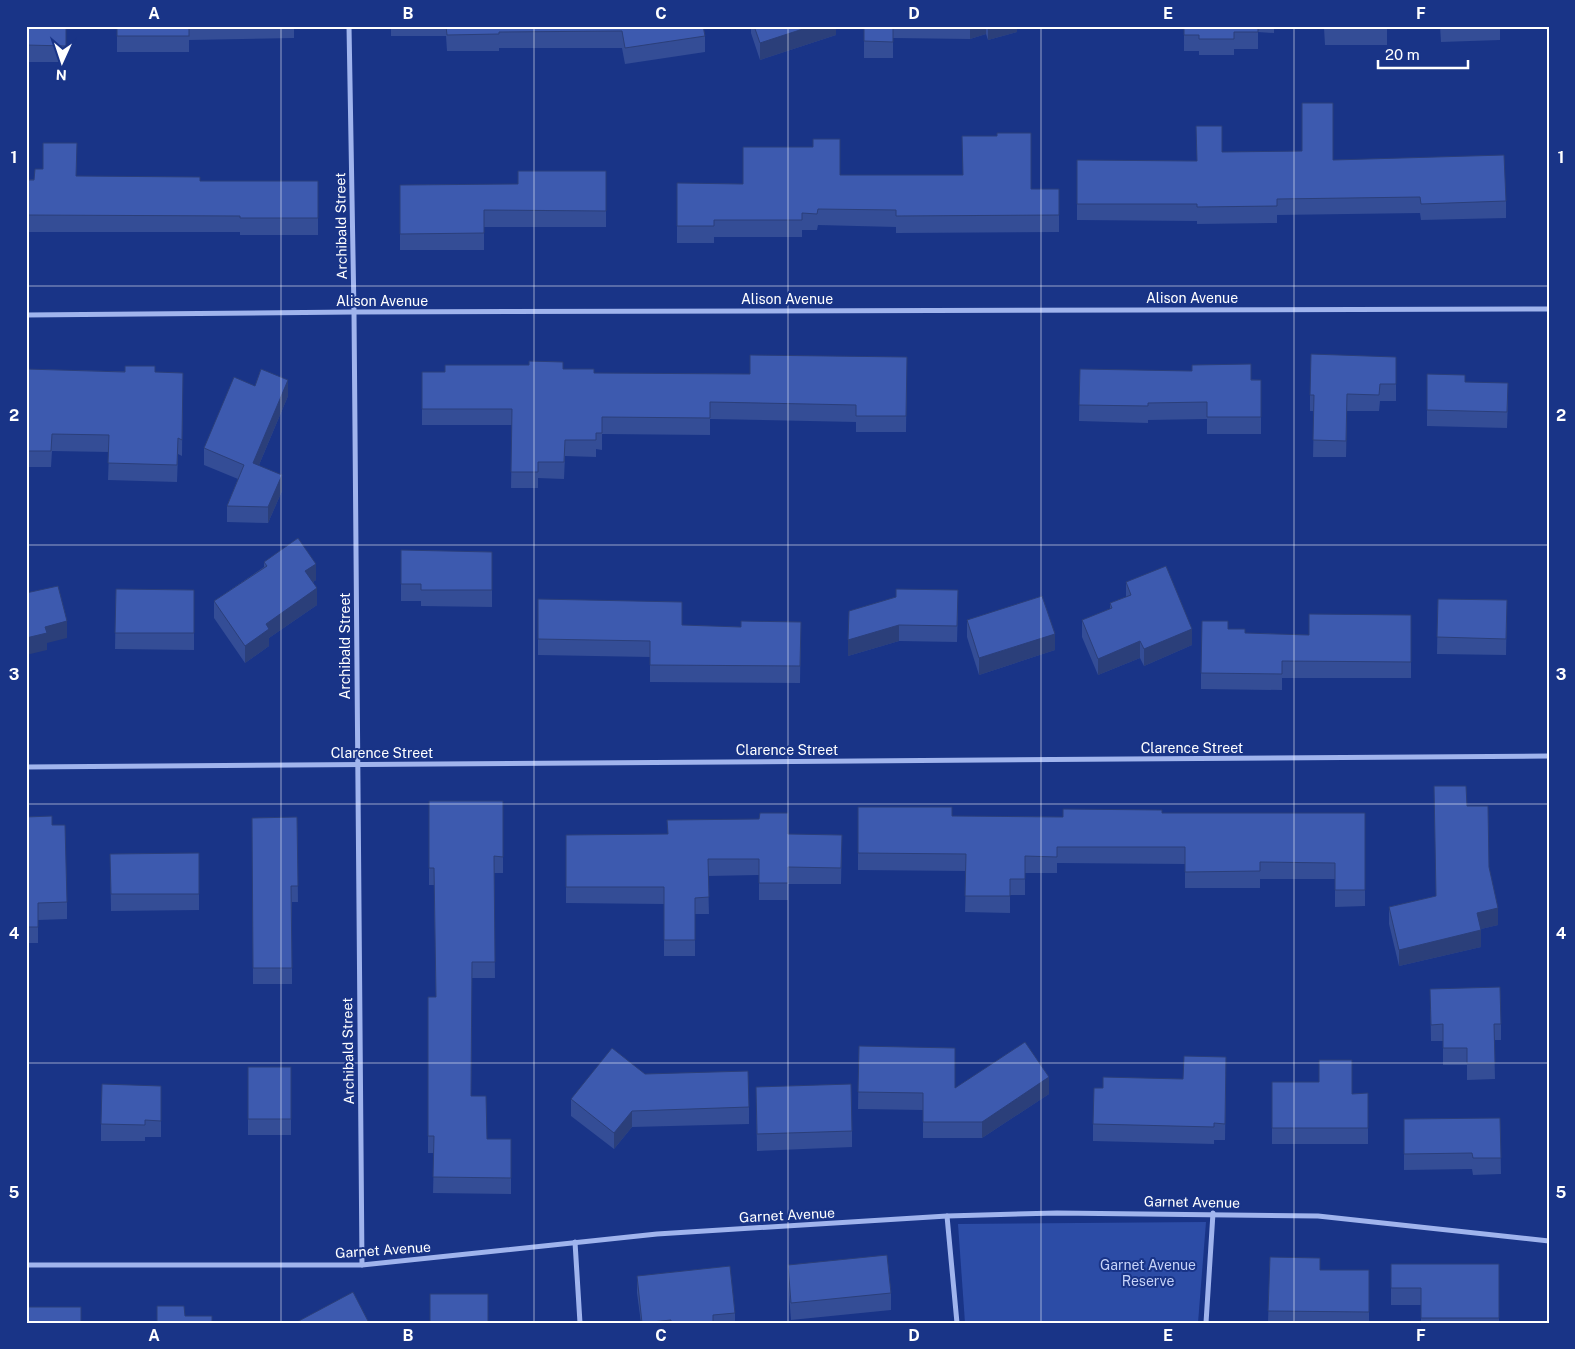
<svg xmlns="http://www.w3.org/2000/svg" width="1575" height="1349" font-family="'Public Sans',sans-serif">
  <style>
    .green { fill: #2c4ca6 }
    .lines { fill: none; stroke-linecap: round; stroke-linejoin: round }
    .street { stroke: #a0b4ed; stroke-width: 5 }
    .wall { fill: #344d96 }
    .shaded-wall { fill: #2b3f7a }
    .building { fill: #3d5aaf; stroke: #2b3f7a }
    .grid { fill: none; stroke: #fff; stroke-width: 1; stroke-opacity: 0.55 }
    .labels { text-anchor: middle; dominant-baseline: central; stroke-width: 4; stroke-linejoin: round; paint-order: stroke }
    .street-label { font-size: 14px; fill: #fff; stroke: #193487 }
    .park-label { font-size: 14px; fill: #c6d3f9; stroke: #193487 }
    .neatline { fill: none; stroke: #fff; stroke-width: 2 }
    .grid-label { font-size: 16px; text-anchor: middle; font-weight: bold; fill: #fff }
  </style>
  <rect width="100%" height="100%" fill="#193487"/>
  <path class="green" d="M 1206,1222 L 1198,1323 L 965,1323 L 958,1224 Z"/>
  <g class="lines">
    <g class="street">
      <path d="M 349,26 L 354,312 L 362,1265"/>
      <path d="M 26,315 L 354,312 L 1549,309"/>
      <path d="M 26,767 L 1549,756"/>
      <path d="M 947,1216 L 957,1323"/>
      <path d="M 575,1242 L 580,1323"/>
      <path d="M 26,1265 L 362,1265 L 657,1234 L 947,1216 L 1057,1213 L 1318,1216 L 1549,1241"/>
      <path d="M 1206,1323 L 1213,1213"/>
    </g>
  </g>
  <g class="wall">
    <rect x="26" y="26" width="40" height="36"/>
    <path d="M 117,26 L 294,26 L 294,38 L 189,40 L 189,52 L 117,52 Z"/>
    <path d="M 391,26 L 703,26 L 705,36 L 705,52 L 625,64 L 622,48 L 499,48 L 499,51 L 447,51 L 446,36 L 391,36 Z"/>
    <path d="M 751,26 L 836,26 L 836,35 L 760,60 L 751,33 Z"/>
    <path d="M 864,26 L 1017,26 L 1017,32 L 988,40 L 986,34 L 970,39 L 893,38 L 893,58 L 864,58 Z"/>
    <path d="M 1184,26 L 1387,26 L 1387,45 L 1325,45 L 1324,28 L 1274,27 L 1274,33 L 1258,32 L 1258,49 L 1234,49 L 1234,55 L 1199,55 L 1199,51 L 1184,51 Z"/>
    <path d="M 1440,26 L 1500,26 L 1500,40 L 1441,42 Z"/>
    <path d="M 1222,152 L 1333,160 L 1506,201 L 1506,218 L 1421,220 L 1420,213 L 1277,215 L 1277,223 L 1197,224 L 1197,221 L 1077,220 L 1077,160 L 1197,161 Z"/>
    <path d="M 606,171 L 606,227 L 484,227 L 484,250 L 400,250 L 400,185 L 518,184 Z"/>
    <path d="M 840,175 L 1031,189 L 1059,189 L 1059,232 L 896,233 L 896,227 L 818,225 L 817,230 L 802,230 L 802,237 L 714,237 L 714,243 L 677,243 L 677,183 L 743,184 Z"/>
    <path d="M 76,176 L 200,181 L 318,181 L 318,235 L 240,235 L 240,232 L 26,232 L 26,180 Z"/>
    <path d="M 907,357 L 906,432 L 856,432 L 856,422 L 710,419 L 710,435 L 602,434 L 602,450 L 596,449 L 596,457 L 565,456 L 564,479 L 538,478 L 538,488 L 511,488 L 512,425 L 422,425 L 422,372 L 445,372 L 563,369 L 594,373 L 750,374 Z"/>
    <path d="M 1396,357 L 1396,401 L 1380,401 L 1379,411 L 1347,411 L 1346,457 L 1313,457 L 1314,411 L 1310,411 L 1310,395 Z"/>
    <path d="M 26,369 L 183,373 L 182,456 L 178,454 L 177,482 L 108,480 L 109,452 L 52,451 L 51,467 L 26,467 Z"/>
    <path d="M 1080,369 L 1261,380 L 1261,434 L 1207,434 L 1207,419 L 1148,420 L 1148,423 L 1079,421 Z"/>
    <path d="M 1465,382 L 1508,399 L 1507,428 L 1427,426 L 1427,410 Z"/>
    <path d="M 255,386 L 288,396 L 259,465 L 282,491 L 268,523 L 227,522 L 227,506 L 238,479 L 204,465 L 204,448 Z"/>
    <path d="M 401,550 L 492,552 L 492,607 L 421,606 L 421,601 L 401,601 Z"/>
    <path d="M 264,562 L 316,580 L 313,582 L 317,605 L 269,638 L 269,646 L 245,663 L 214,618 L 214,601 L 264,567 Z"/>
    <path d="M 1126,582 L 1192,645 L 1144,666 L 1140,658 L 1098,675 L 1082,637 L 1082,620 L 1110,609 L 1110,603 L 1126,597 Z"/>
    <path d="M 116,589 L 194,590 L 194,650 L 115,649 Z"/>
    <path d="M 538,599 L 682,625 L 741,627 L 801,622 L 800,683 L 650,682 L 650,657 L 538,655 Z"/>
    <path d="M 1438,599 L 1507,600 L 1506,655 L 1437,654 Z"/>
    <path d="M 958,606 L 957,642 L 899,641 L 848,656 L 848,640 Z"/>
    <path d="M 1411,615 L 1411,678 L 1282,678 L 1282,690 L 1201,689 L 1201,673 L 1228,629 L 1245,633 L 1309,635 Z"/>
    <path d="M 967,620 L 1055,650 L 979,675 L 967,637 Z"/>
    <path d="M 429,801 L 503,801 L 503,873 L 494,873 L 495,978 L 472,978 L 471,1096 L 487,1139 L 511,1139 L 511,1194 L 433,1193 L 434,1153 L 428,1153 L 428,997 L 436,997 L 434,885 L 429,885 Z"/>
    <path d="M 1467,806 L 1489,867 L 1498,925 L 1481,929 L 1481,947 L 1399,966 L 1389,924 L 1389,907 L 1436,896 Z"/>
    <path d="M 858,807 L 952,816 L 1063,817 L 1162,813 L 1365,813 L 1365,906 L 1335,907 L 1335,879 L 1260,879 L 1260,888 L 1185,888 L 1185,864 L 1057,863 L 1057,873 L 1025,873 L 1025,895 L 1010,895 L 1010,913 L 965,912 L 966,871 L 858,870 Z"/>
    <path d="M 26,817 L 52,825 L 67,902 L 67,919 L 38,920 L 38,943 L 26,943 Z"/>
    <path d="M 297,817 L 298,902 L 292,902 L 292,984 L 253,984 L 252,818 Z"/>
    <path d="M 788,834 L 842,835 L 841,884 L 788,884 L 788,900 L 759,900 L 759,875 L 708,876 L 709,914 L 695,914 L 695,956 L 664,956 L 664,904 L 566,903 L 566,835 Z"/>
    <path d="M 199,853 L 199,910 L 111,911 L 110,854 Z"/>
    <path d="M 1430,989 L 1501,1024 L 1501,1040 L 1494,1040 L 1495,1079 L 1467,1080 L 1467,1065 L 1443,1065 L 1443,1041 L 1431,1041 Z"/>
    <path d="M 859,1046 L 955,1088 L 1049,1094 L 982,1138 L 923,1138 L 923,1110 L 858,1109 Z"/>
    <rect x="248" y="1067" width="43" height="68"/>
    <path d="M 1226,1074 L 1225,1140 L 1214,1140 L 1214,1144 L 1093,1141 L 1093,1124 L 1103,1088 Z"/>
    <path d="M 1272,1082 L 1352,1094 L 1368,1093 L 1368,1144 L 1272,1144 Z"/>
    <path d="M 161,1086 L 161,1137 L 145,1137 L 145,1141 L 101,1141 L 101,1124 Z"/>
    <path d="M 756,1087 L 852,1131 L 852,1147 L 757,1151 Z"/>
    <path d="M 571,1099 L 749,1107 L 749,1124 L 632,1127 L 614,1149 L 571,1116 Z"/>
    <path d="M 1500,1118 L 1501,1174 L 1473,1175 L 1472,1169 L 1404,1170 L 1404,1119 Z"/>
    <path d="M 1270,1257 L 1320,1270 L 1369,1270 L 1369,1323 L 1268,1323 Z"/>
    <path d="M 1391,1264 L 1499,1264 L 1499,1323 L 1421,1323 L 1421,1305 L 1391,1305 Z"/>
    <path d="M 788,1265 L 891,1293 L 891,1310 L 791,1320 L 788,1281 Z"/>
    <path d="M 637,1276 L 735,1313 L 735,1323 L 641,1323 L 637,1293 Z"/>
  </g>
  <g class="shaded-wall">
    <path d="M 812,26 L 836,26 L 836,35 L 760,60 L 760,43 Z"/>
    <path d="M 970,26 L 986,26 L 986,34 L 970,39 Z"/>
    <path d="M 988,26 L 1017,26 L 1017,32 L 988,40 Z"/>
    <path d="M 288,380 L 288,396 L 253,479 L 253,463 Z"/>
    <path d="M 1347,394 L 1347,411 L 1346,457 L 1346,441 Z"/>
    <path d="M 282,475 L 282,491 L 268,523 L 268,507 Z"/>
    <path d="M 316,564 L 316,580 L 305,587 L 305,571 Z"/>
    <path d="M 317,588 L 317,605 L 269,638 L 269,646 L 245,663 L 245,646 L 266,624 Z"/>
    <path d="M 67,621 L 67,638 L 47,643 L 47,650 L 26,655 L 26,638 L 45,627 Z"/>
    <path d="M 899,625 L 899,641 L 848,656 L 848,640 Z"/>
    <path d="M 1192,629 L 1192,645 L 1144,666 L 1144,649 Z"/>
    <path d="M 1055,634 L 1055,650 L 979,675 L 979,658 Z"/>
    <path d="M 1140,641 L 1140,658 L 1098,675 L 1098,659 Z"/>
    <path d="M 1498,908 L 1498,925 L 1477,930 L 1477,913 Z"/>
    <path d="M 1481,930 L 1481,947 L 1399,966 L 1399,950 Z"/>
    <path d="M 1049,1077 L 1049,1094 L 982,1138 L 982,1122 Z"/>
    <path d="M 632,1111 L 632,1127 L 614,1149 L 614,1133 Z"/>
  </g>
  <g class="building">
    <path d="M 26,26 L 66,26 L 66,46 L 26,45 Z"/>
    <rect x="117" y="26" width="72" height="10"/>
    <path d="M 446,26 L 703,26 L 705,36 L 625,48 L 622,31 L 499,32 L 499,34 L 447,35 Z"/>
    <path d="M 754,26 L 812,26 L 760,43 Z"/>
    <path d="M 864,26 L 893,26 L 893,42 L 864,41 Z"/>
    <path d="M 1184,26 L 1258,26 L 1258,32 L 1234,32 L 1234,39 L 1199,39 L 1199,35 L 1184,35 Z"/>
    <rect x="1325" y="26" width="62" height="2"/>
    <path d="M 1302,103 L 1333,103 L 1333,160 L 1504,155 L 1506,201 L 1421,204 L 1420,197 L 1277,199 L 1277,206 L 1197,207 L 1197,204 L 1077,204 L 1077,160 L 1197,161 L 1196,126 L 1222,126 L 1222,152 L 1302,151 Z"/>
    <path d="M 997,133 L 1031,133 L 1031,189 L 1059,189 L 1059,215 L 896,216 L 896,210 L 818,209 L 817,214 L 802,213 L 802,220 L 714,220 L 714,226 L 677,226 L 677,183 L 743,184 L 743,147 L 813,147 L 813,139 L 840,139 L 840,175 L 963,175 L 962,136 L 997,136 Z"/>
    <path d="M 43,143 L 77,143 L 76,176 L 200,177 L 200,181 L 318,181 L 318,218 L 240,218 L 240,216 L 26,215 L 26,180 L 34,180 L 35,169 L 43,169 Z"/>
    <path d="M 518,171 L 606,171 L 606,211 L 484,210 L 484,233 L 400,234 L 400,185 L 518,184 Z"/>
    <path d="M 1311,354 L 1396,357 L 1396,384 L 1380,384 L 1379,395 L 1347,394 L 1346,441 L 1313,440 L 1314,395 L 1310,395 Z"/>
    <path d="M 750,355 L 907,357 L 906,416 L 856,416 L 856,405 L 710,402 L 710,418 L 602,417 L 602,433 L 596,433 L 596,440 L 565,440 L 564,462 L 538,462 L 538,472 L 511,472 L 512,409 L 422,409 L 422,372 L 445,372 L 445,365 L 529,365 L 529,361 L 563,362 L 563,369 L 594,369 L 594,373 L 750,374 Z"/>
    <path d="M 1251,364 L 1251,380 L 1261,380 L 1261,417 L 1207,417 L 1207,402 L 1148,403 L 1148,406 L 1079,405 L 1080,369 L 1192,371 L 1192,365 Z"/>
    <path d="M 125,366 L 155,366 L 155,372 L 183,373 L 182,440 L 178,438 L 177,465 L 108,463 L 109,435 L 52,434 L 51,451 L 26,451 L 26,369 L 125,372 Z"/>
    <path d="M 261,369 L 288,380 L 253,463 L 282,475 L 268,507 L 227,506 L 244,465 L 204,448 L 234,377 L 255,386 Z"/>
    <path d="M 1427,374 L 1465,375 L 1465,382 L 1508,383 L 1507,412 L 1427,410 Z"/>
    <path d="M 298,538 L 316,564 L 305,571 L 317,588 L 266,624 L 269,629 L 245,646 L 214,601 L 267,566 L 264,562 Z"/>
    <path d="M 401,550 L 492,552 L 492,590 L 421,590 L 421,584 L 401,584 Z"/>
    <path d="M 1166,566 L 1192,629 L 1144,649 L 1140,641 L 1098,659 L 1082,620 L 1112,608 L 1110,603 L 1131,595 L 1126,582 Z"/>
    <path d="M 58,586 L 67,621 L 45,627 L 47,633 L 26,638 L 26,593 Z"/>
    <path d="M 116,589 L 194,590 L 194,633 L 115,633 Z"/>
    <path d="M 896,589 L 958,590 L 957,626 L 899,625 L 848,640 L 849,611 L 896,597 Z"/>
    <path d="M 1042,596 L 1055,634 L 979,658 L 967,620 Z"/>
    <path d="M 538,599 L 682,602 L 682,625 L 741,627 L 741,621 L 801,622 L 800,666 L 650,665 L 650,641 L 538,639 Z"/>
    <path d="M 1438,599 L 1507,600 L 1506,639 L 1437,637 Z"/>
    <path d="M 1309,614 L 1411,615 L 1411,662 L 1282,661 L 1282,674 L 1201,673 L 1202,621 L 1228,621 L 1228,629 L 1245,629 L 1245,633 L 1309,635 Z"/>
    <path d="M 1434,786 L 1466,786 L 1467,806 L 1488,806 L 1489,867 L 1498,908 L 1477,913 L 1481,930 L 1399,950 L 1389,907 L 1436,896 Z"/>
    <path d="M 429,801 L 503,801 L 503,857 L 494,856 L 495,962 L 472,962 L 471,1096 L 486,1096 L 487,1139 L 511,1139 L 511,1178 L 433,1177 L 434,1136 L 428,1136 L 428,997 L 436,997 L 434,868 L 429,868 Z"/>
    <path d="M 858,807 L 952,807 L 952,816 L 1063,817 L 1063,809 L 1162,810 L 1162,813 L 1365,813 L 1365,890 L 1335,890 L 1335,863 L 1260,862 L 1260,871 L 1185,872 L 1185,847 L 1057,847 L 1057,857 L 1025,856 L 1025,879 L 1010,879 L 1010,896 L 965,896 L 966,854 L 858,853 Z"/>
    <path d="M 760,813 L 788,813 L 788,834 L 842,835 L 841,868 L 788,867 L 788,883 L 759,883 L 759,859 L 708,859 L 709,897 L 695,898 L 695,940 L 664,940 L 664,887 L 566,887 L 566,835 L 668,834 L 667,820 L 759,819 Z"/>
    <path d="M 52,816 L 52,825 L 65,825 L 67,902 L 38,903 L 38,927 L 26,927 L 26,817 Z"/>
    <path d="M 297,817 L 298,886 L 291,886 L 292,968 L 253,968 L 252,818 Z"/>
    <path d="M 199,853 L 199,894 L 111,894 L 110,854 Z"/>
    <path d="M 1500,987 L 1501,1024 L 1494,1024 L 1495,1063 L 1467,1063 L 1467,1048 L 1443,1048 L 1443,1024 L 1431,1025 L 1430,989 Z"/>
    <path d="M 1025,1042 L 1049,1077 L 982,1122 L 923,1122 L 923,1093 L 858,1092 L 859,1046 L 955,1048 L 955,1088 Z"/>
    <path d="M 612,1048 L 645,1074 L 748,1071 L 749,1107 L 632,1111 L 614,1133 L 571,1099 Z"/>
    <path d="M 1184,1056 L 1226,1057 L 1225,1124 L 1214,1123 L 1214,1127 L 1093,1124 L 1094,1088 L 1103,1088 L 1103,1077 L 1183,1079 Z"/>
    <path d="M 1319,1060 L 1352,1060 L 1352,1094 L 1368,1093 L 1368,1128 L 1272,1128 L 1272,1082 L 1319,1082 Z"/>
    <rect x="248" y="1067" width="43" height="52"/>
    <path d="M 102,1084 L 161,1086 L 161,1121 L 145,1120 L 145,1125 L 101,1124 Z"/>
    <path d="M 851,1084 L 852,1131 L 757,1134 L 756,1087 Z"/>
    <path d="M 1500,1118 L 1501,1158 L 1473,1158 L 1472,1153 L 1404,1154 L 1404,1119 Z"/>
    <path d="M 887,1255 L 891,1293 L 791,1303 L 788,1265 Z"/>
    <path d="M 1270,1257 L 1320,1258 L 1320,1270 L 1369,1270 L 1369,1312 L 1268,1311 Z"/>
    <path d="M 1391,1264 L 1499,1264 L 1499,1318 L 1421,1318 L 1421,1288 L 1391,1288 Z"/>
    <path d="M 730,1266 L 735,1313 L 713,1315 L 713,1323 L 671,1323 L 671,1320 L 642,1323 L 637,1276 Z"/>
    <path d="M 353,1292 L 369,1323 L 295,1323 Z"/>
    <rect x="430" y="1294" width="58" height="29"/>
    <path d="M 157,1306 L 184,1306 L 185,1316 L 212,1316 L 212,1323 L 157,1323 Z"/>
    <rect x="26" y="1307" width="55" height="16"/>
  </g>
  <path class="grid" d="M 281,26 L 281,1323M 534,26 L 534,1323M 788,26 L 788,1323M 1041,26 L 1041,1323M 1294,26 L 1294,1323M 26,286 L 1549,286M 26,545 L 1549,545M 26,804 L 1549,804M 26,1063 L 1549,1063"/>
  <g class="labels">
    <g class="street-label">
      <text transform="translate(341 226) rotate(-91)">Archibald Street</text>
      <text x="1192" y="298">Alison Avenue</text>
      <text x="787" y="299">Alison Avenue</text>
      <text x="382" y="301">Alison Avenue</text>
      <text transform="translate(345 646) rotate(-90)">Archibald Street</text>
      <text x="1192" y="748">Clarence Street</text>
      <text x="787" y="750">Clarence Street</text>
      <text x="382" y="753">Clarence Street</text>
      <text transform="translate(348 1051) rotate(-91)">Archibald Street</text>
      <text transform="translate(1192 1202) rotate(1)">Garnet Avenue</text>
      <text transform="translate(787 1215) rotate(-3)">Garnet Avenue</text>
      <text transform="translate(383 1250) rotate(-4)">Garnet Avenue</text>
    </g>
    <g class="park-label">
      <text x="1148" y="1265">Garnet Avenue<tspan x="1148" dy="16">Reserve</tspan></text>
    </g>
  </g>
  <rect width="1575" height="1349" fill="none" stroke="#193487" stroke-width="55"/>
  <g transform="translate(62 62) rotate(183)" stroke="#193487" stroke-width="4" paint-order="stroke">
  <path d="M0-4L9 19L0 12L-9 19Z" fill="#ffffff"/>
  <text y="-8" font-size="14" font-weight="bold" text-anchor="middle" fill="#ffffff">N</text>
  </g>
  <path d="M1378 60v8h90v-8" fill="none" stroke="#ffffff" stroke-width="2.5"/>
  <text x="1385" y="60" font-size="15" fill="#ffffff" stroke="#193487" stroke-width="4" paint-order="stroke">20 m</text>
  <rect x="28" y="28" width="1520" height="1294" class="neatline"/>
  <g class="grid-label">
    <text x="154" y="19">A</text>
    <text x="408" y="19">B</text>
    <text x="661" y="19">C</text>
    <text x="914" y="19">D</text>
    <text x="1168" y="19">E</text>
    <text x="1421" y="19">F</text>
    <text x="14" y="163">1</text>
    <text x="1561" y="163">1</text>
    <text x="14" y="421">2</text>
    <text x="1561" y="421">2</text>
    <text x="14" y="680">3</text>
    <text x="1561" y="680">3</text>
    <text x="14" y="939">4</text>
    <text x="1561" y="939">4</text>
    <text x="14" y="1198">5</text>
    <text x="1561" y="1198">5</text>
    <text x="154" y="1341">A</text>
    <text x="408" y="1341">B</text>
    <text x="661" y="1341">C</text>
    <text x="914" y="1341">D</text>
    <text x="1168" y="1341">E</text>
    <text x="1421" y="1341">F</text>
  </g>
</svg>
